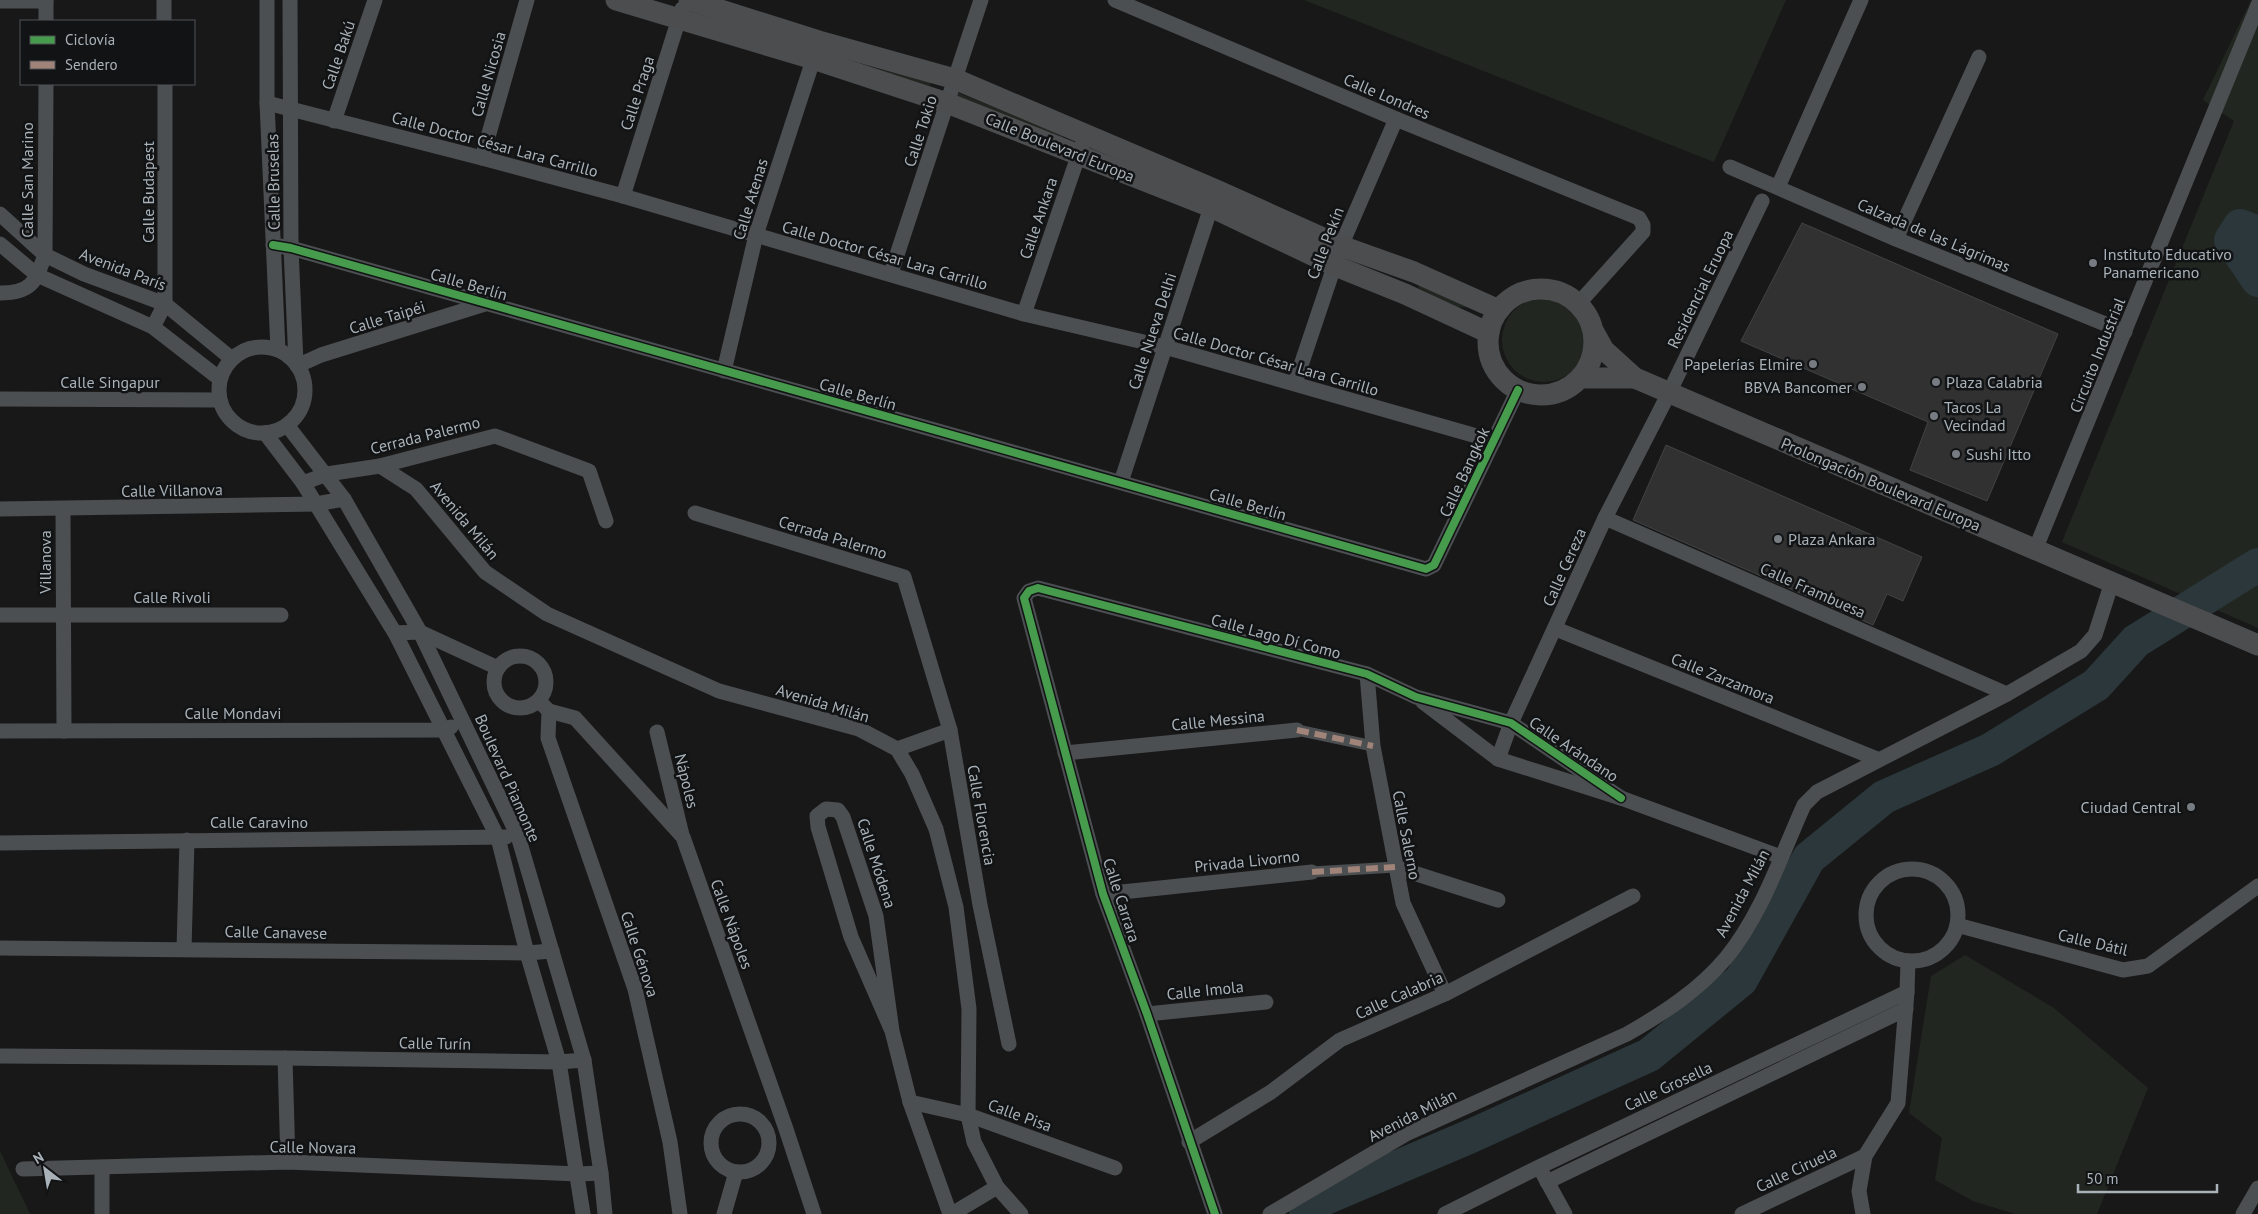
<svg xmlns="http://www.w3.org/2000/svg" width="2258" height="1214" font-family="'PT Sans',sans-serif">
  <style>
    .green { fill: #212720 }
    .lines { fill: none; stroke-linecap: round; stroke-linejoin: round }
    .river { stroke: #2b373a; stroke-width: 34 }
    .building { fill: #313132; stroke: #404344 }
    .pedestrian { stroke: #4c4f51; stroke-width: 11 }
    .minor { stroke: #4c4f51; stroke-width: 15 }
    .secondary { stroke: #4b4d4f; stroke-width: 21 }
    .quiet { stroke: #a18479; stroke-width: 6; stroke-dasharray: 12 6; stroke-linecap: butt }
    .cycleway-casing { stroke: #121314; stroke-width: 11 }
    .cycleway { stroke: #469c4c; stroke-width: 8 }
    .poi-dot { fill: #767c81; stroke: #121314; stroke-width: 2 }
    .labels { text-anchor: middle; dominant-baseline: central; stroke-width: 5; stroke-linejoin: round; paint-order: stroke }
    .street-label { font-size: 16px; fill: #a9b2b9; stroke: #121314 }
    .poi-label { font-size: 16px; fill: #a9b2b9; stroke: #121314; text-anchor: start }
  </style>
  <rect width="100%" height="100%" fill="#181818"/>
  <g class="green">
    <path d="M 1304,0 L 1786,0 L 1714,162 Z"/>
    <path d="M 2251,0 L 2258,0 L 2258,628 L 2062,542 L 2234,121 L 2203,100 Z"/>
    <path d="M 820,54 L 931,82 L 930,86 Z"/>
    <path d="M 956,92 L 1063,135 L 1062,140 L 953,96 Z"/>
    <path d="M 1421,283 L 1469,307 L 1456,307 L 1418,288 Z"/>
    <circle cx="1544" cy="340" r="42"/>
    <path d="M 1965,955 L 2054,1008 L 2148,1088 L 2097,1214 L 2015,1214 L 1973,1201 L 1935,1180 L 1942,1138 L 1909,1113 L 1931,976 Z"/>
    <path d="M 0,1151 L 30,1214 L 0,1214 Z"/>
  </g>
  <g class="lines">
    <g class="river">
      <path d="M 2258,233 L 2240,226 L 2231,240 L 2258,280"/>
      <path d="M 1306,1214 L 1316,1202 L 1471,1136 L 1649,1055 L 1741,980 L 1809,858 L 1884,797 L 1990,750 L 2096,685 L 2136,641 L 2258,565"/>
    </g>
  </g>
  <g class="building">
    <path d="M 1802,223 L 2058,334 L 1987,501 L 1910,470 L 1928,422 L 1741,341 Z"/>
    <path d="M 1666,445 L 1922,557 L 1903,601 L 1887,594 L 1873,625 L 1633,520 Z"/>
  </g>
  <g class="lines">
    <g class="pedestrian">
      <path d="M 1297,730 L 1373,746"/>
      <path d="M 1312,872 L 1395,867"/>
    </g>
    <g class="minor">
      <path d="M 164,0 L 164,21"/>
      <path d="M 267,0 L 267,103 L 278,350"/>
      <path d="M 290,0 L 291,248 L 296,363"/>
      <path d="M 1115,0 L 1396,119 L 1639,218 L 1643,225 L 1643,232 L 1579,303"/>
      <path d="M 0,1 L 46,1"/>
      <path d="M 46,21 L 46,0"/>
      <path d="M 267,103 L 482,158 L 623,196 L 1024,314 L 1165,347 L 1494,441"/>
      <path d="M 334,121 L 375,0"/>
      <path d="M 482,158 L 527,0"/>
      <path d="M 1730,167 L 1896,239 L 2125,332"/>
      <path d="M 1778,187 L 1861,0"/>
      <path d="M 623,196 L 682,9"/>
      <path d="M 0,214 L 45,255 L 84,274 L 165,304 L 232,359"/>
      <path d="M 1896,239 L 1979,57"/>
      <path d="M 0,244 L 37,275 L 153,327 L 220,379"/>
      <path d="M 273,245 L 291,248 L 1426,569 L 1434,565 L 1518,390"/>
      <path d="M 891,273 L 981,0"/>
      <path d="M 0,293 C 31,293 35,283 45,255 L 46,84"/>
      <path d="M 1024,314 L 1082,145"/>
      <path d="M 153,327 L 165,304 L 165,84"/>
      <circle cx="262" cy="390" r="43"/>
      <path d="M 297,366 L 321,355 L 488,303"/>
      <path d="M 724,371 L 756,235 L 816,51"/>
      <path d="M 1295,383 L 1341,246 L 1396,119"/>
      <path d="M 0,399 L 220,400"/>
      <path d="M 287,425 L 344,499 L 420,632 L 518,836 L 584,1060 L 601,1173 L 605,1214"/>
      <path d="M 265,433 L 303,483 L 395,633 L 498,838 L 527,953 L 559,1062 L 583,1214"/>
      <path d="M 380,466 L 416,489 L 485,572 L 547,614 L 719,691 L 859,729 L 897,749 L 912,774 L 936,829 L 956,907 L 969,1009 L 968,1115 L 974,1142 L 997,1187 L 1021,1214"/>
      <path d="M 1121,482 L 1214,198"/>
      <path d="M 303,483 L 327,474 L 380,466 L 495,436 L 589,471 L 606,521"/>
      <path d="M 0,509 L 316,504 L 344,499"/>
      <path d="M 63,510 L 64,731"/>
      <path d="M 695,513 L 904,577 L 950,730 L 980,905 L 1009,1044"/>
      <path d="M 1605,518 L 2007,694"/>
      <path d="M 2035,550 L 2258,5"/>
      <path d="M 0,615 L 281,615"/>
      <path d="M 1556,629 L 1877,759"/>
      <path d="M 395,633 L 420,632 L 498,668"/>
      <circle cx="520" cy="682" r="26"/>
      <path d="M 1367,674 L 1373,746 L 1403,903 L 1445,994"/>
      <path d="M 539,701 L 549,711 L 575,718 L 683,837 L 786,1129 L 814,1214"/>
      <path d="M 1423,702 L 1498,759 L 1621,798 L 1781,857"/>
      <path d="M 549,711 L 548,738 L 635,989 L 670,1142 L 680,1214"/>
      <path d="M 0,731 L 444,730 L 451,727"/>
      <path d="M 657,732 L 682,835"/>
      <path d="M 897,749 L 950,730"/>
      <path d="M 1065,753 L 1297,730"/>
      <path d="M 1498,759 L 1511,723 L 1605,518 L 1669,393 L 1762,201"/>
      <path d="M 0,843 L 506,837"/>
      <path d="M 1395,867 L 1498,900"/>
      <circle cx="1912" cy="915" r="46"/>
      <path d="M 1103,894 L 1312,872"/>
      <path d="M 1957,925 L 2123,970 L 2148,966 L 2258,886"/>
      <path d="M 0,948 L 527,953 L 552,951"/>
      <path d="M 184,949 L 187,840"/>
      <path d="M 1147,1014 L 1266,1002"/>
      <path d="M 892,1031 L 876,916 L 843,817 L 838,810 L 826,809 L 817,816 L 818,827 L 851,937 L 892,1031 L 910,1102 L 950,1214"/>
      <path d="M 0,1056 L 285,1058 L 559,1062 L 584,1060"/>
      <path d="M 285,1058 L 288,1162"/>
      <path d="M 910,1102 L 968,1115 L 1115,1168"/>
      <circle cx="740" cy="1143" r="29"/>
      <path d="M 1189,1142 L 1271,1092 L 1340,1040 L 1445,994 L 1633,896"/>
      <path d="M 23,1169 L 288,1162 L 578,1174 L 601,1173"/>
      <path d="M 1543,1174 L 1565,1214"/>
      <path d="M 1547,1182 L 1906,1009"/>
      <path d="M 102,1214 L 102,1168"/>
      <path d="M 724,1214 L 736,1172"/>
      <path d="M 952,1214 L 997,1187"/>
      <path d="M 1215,1214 L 1147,1014 L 1103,894 L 1024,598 L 1029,591 L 1038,588 L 1367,674 L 1416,697 L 1511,723 L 1621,798"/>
      <path d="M 1270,1214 L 1406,1134 L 1627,1034 C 1664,1013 1699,990 1726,958 C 1762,914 1781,856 1804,805 L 1817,792 L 2007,694 L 2081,651 L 2095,635 L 2112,582"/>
      <path d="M 1445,1214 L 1539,1167 L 1907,992"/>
      <path d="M 1742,1214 L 1865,1156"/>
      <path d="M 1863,1214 L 1859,1191 L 1865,1156 L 1898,1103 L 1907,992 L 1908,961"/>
      <path d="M 2243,1214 L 2258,1188"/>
    </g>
    <g class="secondary">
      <path d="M 616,0 L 813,59 L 947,103 L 1211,207 L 1333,265 L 1405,294 L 1489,333"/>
      <path d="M 689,0 L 819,41 L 955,79 L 1216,190 L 1341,246 L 1414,272 L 1499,310"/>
      <circle cx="1541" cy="342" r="53"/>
      <path d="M 1594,332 L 1604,350 L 1635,378 L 2258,645"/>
      <path d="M 1581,378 L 1635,378"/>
    </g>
    <g class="quiet">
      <path d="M 1297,730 L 1373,746"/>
      <path d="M 1312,872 L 1395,867"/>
    </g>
    <g class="cycleway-casing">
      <g id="cycleway">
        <path d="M 273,245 L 291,248 L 1426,569 L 1434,565 L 1518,390"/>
        <path d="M 1215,1214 L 1147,1014 L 1103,894 L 1024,598 L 1029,591 L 1038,588 L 1367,674 L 1416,697 L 1511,723 L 1621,798"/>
      </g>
    </g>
    <use href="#cycleway" class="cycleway"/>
  </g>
  <g class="poi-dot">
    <circle cx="2093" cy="263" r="5"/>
    <circle cx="1813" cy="364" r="5"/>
    <circle cx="1936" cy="382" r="5"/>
    <circle cx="1862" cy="387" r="5"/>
    <circle cx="1934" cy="416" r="5"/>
    <circle cx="1956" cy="454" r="5"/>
    <circle cx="1778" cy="539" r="5"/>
    <circle cx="2191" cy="807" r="5"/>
  </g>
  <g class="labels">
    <g class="street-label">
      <text transform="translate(338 55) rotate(-71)">Calle Bakú</text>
      <text transform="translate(488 74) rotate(-74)">Calle Nicosia</text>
      <text transform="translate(637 93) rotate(-72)">Calle Praga</text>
      <text transform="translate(1387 96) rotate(23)">Calle Londres</text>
      <text transform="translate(920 131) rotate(-72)">Calle Tokio</text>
      <text transform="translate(495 144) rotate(15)">Calle Doctor César Lara Carrillo</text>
      <text transform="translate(1060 147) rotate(22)">Calle Boulevard Europa</text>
      <text transform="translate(27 180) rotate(-90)">Calle San Marino</text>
      <text transform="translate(273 182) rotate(-91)">Calle Bruselas</text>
      <text transform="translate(148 192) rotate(-90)">Calle Budapest</text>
      <text transform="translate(750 199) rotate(-73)">Calle Atenas</text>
      <text transform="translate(1038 218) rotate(-71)">Calle Ankara</text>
      <text transform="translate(1934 235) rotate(23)">Calzada de las Lágrimas</text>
      <text transform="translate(1325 243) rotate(-69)">Calle Pekín</text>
      <text transform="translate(885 255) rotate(16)">Calle Doctor César Lara Carrillo</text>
      <text transform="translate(123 269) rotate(21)">Avenida París</text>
      <text transform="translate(469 284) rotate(16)">Calle Berlín</text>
      <text transform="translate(1700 289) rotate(-64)">Residencial Eruopa</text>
      <text transform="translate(387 317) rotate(-17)">Calle Taipéi</text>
      <text transform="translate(1152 331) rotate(-72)">Calle Nueva Delhi</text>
      <text transform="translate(2097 355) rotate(-68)">Circuito Industrial</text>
      <text transform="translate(1276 361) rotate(16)">Calle Doctor César Lara Carrillo</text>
      <text x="110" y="382">Calle Singapur</text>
      <text transform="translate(858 394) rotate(16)">Calle Berlín</text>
      <text transform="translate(425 435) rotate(-14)">Cerrada Palermo</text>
      <text transform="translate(1464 472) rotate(-65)">Calle Bangkok</text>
      <text transform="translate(1881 484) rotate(23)">Prolongación Boulevard Europa</text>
      <text transform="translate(172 490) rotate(-1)">Calle Villanova</text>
      <text transform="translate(1248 504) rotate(16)">Calle Berlín</text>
      <text transform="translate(465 520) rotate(50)">Avenida Milán</text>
      <text transform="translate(833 537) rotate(17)">Cerrada Palermo</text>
      <text transform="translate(45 562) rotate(-90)">Villanova</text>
      <text transform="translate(1564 567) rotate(-66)">Calle Cereza</text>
      <text transform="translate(1813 590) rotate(24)">Calle Frambuesa</text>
      <text x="172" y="597">Calle Rivoli</text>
      <text transform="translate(1276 636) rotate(15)">Calle Lago Dí Como</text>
      <text transform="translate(1723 678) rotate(22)">Calle Zarzamora</text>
      <text transform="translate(823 703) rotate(17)">Avenida Milán</text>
      <text x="233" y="713">Calle Mondavi</text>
      <text transform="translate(1218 720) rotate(-6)">Calle Messina</text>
      <text transform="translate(1574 749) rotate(34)">Calle Arándano</text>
      <text transform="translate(508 778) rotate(66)">Boulevard Piamonte</text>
      <text transform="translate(687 781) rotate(76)">Nápoles</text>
      <text transform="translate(982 815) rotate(80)">Calle Florencia</text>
      <text x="259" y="822">Calle Caravino</text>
      <text transform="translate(1407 835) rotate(79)">Calle Salerno</text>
      <text transform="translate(1247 861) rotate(-6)">Privada Livorno</text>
      <text transform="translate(877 863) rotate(72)">Calle Módena</text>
      <text transform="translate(1742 893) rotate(-62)">Avenida Milán</text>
      <text transform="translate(1122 900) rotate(72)">Calle Carrara</text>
      <text transform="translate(732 924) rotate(70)">Calle Nápoles</text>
      <text transform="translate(276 932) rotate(1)">Calle Canavese</text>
      <text transform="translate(2093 942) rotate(13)">Calle Dátil</text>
      <text transform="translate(640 954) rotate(72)">Calle Génova</text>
      <text transform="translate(1205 990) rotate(-6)">Calle Imola</text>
      <text transform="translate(1399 995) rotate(-24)">Calle Calabria</text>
      <text transform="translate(435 1043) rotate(1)">Calle Turín</text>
      <text transform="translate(1668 1086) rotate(-25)">Calle Grosella</text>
      <text transform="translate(1020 1115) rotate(20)">Calle Pisa</text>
      <text transform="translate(1412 1115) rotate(-27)">Avenida Milán</text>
      <text transform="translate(313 1147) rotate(1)">Calle Novara</text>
      <text transform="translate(1796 1169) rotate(-25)">Calle Ciruela</text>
    </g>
    <g class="poi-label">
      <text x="2103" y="254">Instituto Educativo<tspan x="2103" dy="18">Panamericano</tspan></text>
      <text x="1803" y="364" text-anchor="end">Papelerías Elmire</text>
      <text x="1946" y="382">Plaza Calabria</text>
      <text x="1852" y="387" text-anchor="end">BBVA Bancomer</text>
      <text x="1944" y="407">Tacos La<tspan x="1944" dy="18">Vecindad</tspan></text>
      <text x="1966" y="454">Sushi Itto</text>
      <text x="1788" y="539">Plaza Ankara</text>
      <text x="2181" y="807" text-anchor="end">Ciudad Central</text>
    </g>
  </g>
  <rect x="20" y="20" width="175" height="65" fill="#121314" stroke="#4e5356"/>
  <rect x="30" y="36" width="25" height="8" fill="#469c4c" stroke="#4e5356"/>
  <text x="65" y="45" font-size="15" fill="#a9b2b9">Ciclovía</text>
  <rect x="30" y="61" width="25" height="8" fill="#a18479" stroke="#4e5356"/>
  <text x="65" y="70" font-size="15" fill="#a9b2b9">Sendero</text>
  <g transform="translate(45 1169) rotate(329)" stroke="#121314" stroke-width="4" paint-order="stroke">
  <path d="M0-4L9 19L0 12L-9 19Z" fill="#a9b2b9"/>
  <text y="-8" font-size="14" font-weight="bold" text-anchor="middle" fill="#a9b2b9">N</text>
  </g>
  <path d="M2078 1184v8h139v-8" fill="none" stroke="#a9b2b9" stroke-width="2.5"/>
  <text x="2086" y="1184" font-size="15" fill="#a9b2b9" stroke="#121314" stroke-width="4" paint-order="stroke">50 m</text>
</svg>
